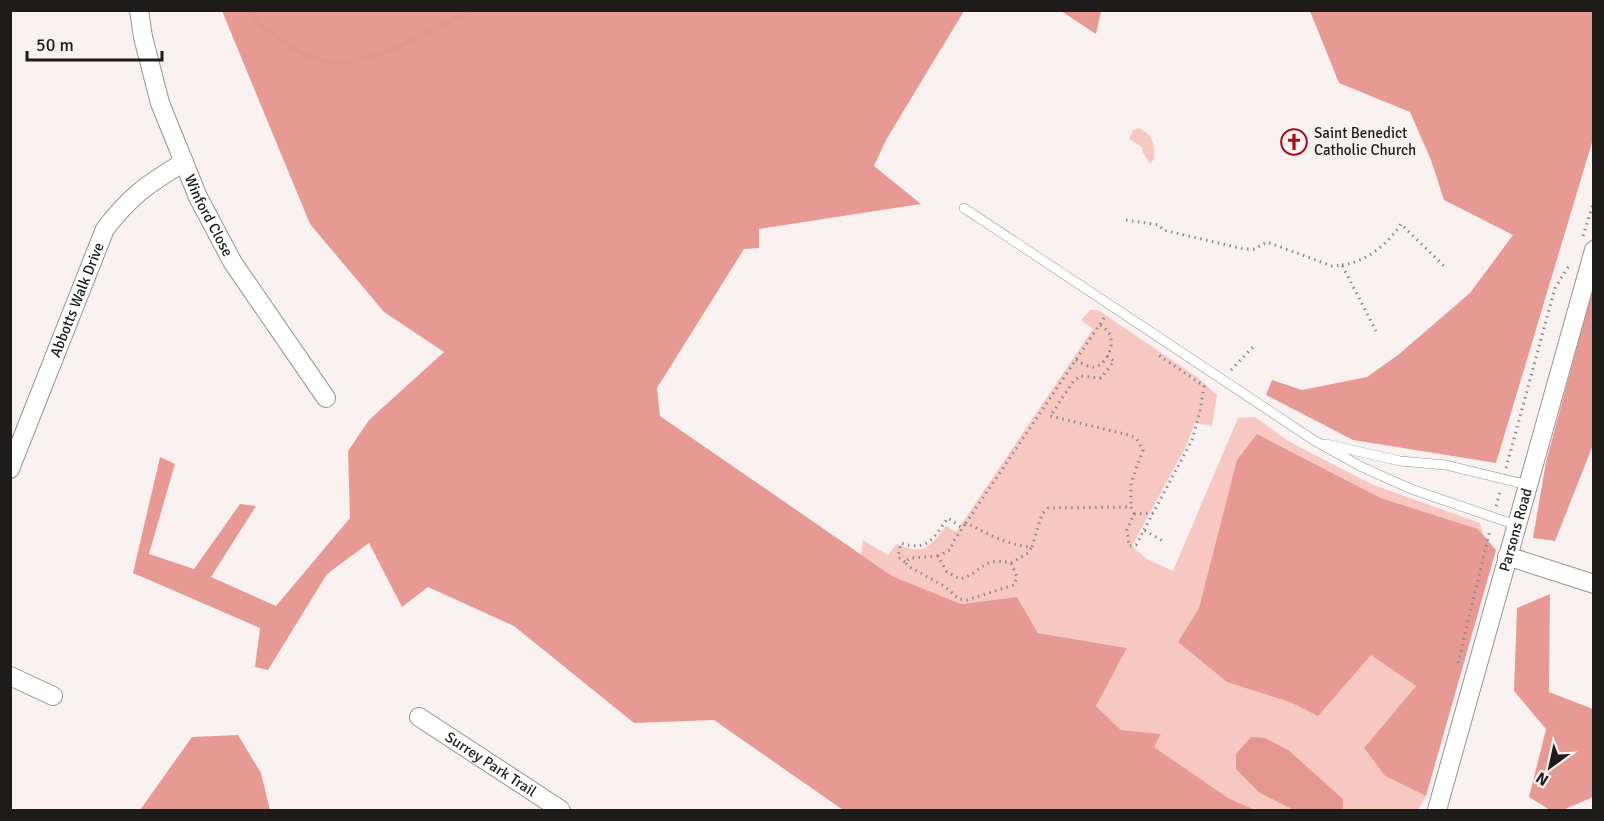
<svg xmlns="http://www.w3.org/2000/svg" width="1604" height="821" font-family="Signika,sans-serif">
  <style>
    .green { fill: #f7c8c2 }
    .forest { fill: #e79a93 }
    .water { fill: #e3978f }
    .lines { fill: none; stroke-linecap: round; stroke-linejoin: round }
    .stream { stroke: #e3978f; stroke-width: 5 }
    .service-casing { stroke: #999392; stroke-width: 10 }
    .minor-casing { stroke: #999392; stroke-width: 20 }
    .path { stroke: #8e8989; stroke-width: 3; stroke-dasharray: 1.5 4.5; stroke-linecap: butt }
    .service { stroke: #fff; stroke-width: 9 }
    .minor { stroke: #fff; stroke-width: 18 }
    .labels { text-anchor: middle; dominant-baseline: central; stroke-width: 6; stroke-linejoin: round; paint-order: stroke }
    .poi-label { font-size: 15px; fill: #1e1b1b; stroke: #f8f1f0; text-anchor: start }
    .street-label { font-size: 15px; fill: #1e1b1b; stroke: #f8f1f0 }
  </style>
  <rect width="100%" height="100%" fill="#f8f1f0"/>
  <g class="green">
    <path d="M 1138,128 C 1153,133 1155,145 1154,159 L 1150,164 L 1142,151 L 1143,148 L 1129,139 L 1133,130 Z"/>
    <path d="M 1090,310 L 1098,310 L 1197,377 L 1217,395 L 1212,426 L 1195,423 L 1186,446 L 1132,546 L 1147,559 L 1173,571 L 1238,418 L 1255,417 L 1288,441 L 1371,484 L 1480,523 L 1483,535 L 1478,529 L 1381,498 L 1281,446 L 1209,571 L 1199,609 L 1178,642 L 1318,715 L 1371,654 L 1416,686 L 1364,748 L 1385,776 L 1426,796 L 1418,810 L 1255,810 L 1228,798 L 1153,747 L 1161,734 L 1121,730 L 1096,706 L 1127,648 L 1038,633 L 1017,597 L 961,604 L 892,576 L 861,555 L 863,540 L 888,555 L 896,544 C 925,555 928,549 946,526 L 956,532 L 1093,329 L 1081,320 Z"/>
  </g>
  <g class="forest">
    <path d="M 222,11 L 964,11 L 886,140 L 874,166 L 921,204 L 759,229 L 759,248 L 744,249 L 657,388 L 660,416 L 892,576 L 961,604 L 1017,597 L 1038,633 L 1127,648 L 1096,706 L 1121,730 L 1161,734 L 1154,747 L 1228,798 L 1255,810 L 843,810 L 714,720 L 634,723 L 514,626 L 428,587 L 402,607 L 369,543 L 327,574 L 268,670 L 255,667 L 260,628 L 133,573 L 160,457 L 175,464 L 149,554 L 194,569 L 240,504 L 256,506 L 211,577 L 276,606 L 350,518 L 348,451 L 369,420 L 444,352 L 384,312 L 310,224 Z"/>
    <path d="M 1061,11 L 1101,11 L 1096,34 Z"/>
    <path d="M 1310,11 L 1593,11 L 1593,139 L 1496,463 L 1353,440 L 1266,395 L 1272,380 L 1302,390 L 1367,377 L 1398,355 L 1470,293 L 1513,235 L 1444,200 L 1431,160 L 1410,112 L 1339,83 Z"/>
    <path d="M 1593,287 L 1593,445 L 1555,541 L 1533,538 L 1546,462 Z"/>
    <path d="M 1257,434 L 1381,498 L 1478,529 L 1496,550 L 1426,796 L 1385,776 L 1364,748 L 1416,686 L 1371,655 L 1318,716 L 1290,702 L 1227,682 L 1178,642 L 1199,608 L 1237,460 Z"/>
    <path d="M 1550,594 L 1549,692 L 1593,709 L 1593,797 L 1563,810 L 1550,810 L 1529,797 L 1546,729 L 1514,691 L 1517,608 Z"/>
    <path d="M 238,735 L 261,773 L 270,810 L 140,810 L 192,737 Z"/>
  </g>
  <path class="water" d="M 1251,737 L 1265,738 L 1288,750 L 1343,799 L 1343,810 L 1294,810 L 1260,793 L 1236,769 L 1236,754 Z"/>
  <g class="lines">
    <path class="stream" d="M 250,10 C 259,24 271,33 284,42 C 298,51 316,62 334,62 C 381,62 431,32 471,10"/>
    <g class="service-casing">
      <g id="service">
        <path d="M 964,208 L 1315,441 L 1362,467 L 1411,489 L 1516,525"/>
        <path d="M 1326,444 L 1400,461 L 1446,465 L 1528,485"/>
      </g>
    </g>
    <g class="minor-casing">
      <g id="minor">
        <path id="s1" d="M 139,10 L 143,37 L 160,103 L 198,197 L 233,263 L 326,398"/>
        <path id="s2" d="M 10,469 L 105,229 C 131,195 148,184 184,162"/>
        <path d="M 1507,556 L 1594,584"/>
        <path d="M 10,676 L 53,696"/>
        <path id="s3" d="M 419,717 L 561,810"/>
        <path id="s4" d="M 1437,810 L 1594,250"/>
      </g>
    </g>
    <g class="path">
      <path d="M 1126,220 L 1159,225 L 1163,230 L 1244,249 L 1254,249 L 1267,242 L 1332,266 L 1342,265 L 1376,331"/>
      <path d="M 1583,236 L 1594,201"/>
      <path d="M 1342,265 C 1366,262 1388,244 1401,224 L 1445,267"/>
      <path d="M 1104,318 L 966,523 C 987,533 1008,546 1032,547 L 1042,514 L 1048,508 L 1131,507 L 1134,514 L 1127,530 L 1129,546 L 1136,545 L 1144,530 L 1163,541"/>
      <path d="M 1107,356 L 1114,361 L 1101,378 L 1080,376 L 1073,382 L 1050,416 L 1129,435 L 1136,438 L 1143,450 L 1131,483 L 1131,507"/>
      <path d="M 1076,360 C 1081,363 1088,367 1094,367 C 1105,366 1113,349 1111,339 C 1110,332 1105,328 1099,324"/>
      <path d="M 1231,370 L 1254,346"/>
      <path d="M 1506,468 L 1555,288 L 1570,264"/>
      <path d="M 1496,506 L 1500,492"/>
      <path d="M 1134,514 L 1153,513"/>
      <path d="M 1144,530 L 1192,440 L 1200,412 L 1204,386 L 1157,354"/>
      <path d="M 938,556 L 910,558 L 905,562 L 908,566 L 944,586 L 959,599 L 967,600 L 1014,585 L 1017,577 L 1011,563 C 982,556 982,573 960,579 L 947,572 L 938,556 L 950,550 L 953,542 L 966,523"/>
      <path d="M 905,562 L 898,557 L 901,543 C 928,552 933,538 948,518 L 962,528"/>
      <path d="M 1011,563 L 1028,553 L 1032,547"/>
      <path d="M 1458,663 L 1490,530"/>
    </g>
    <use href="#service" class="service"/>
    <use href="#minor" class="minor"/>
  </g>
  <defs>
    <g id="church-ring" transform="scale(1.35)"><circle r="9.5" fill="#f8f1f0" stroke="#a60f1a" stroke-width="1.5"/><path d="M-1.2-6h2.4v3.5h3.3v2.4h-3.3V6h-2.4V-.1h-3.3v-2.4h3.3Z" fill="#a60f1a"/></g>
  </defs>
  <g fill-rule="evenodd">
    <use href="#church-ring" x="1294" y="142"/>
  </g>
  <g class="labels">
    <g class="poi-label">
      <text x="1314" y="133">Saint Benedict<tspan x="1314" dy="17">Catholic Church</tspan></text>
    </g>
    <g class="street-label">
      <text stroke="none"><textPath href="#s1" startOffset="218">Winford Close</textPath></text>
      <text stroke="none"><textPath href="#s2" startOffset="182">Abbotts Walk Drive</textPath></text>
      <text stroke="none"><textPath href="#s4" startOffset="291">Parsons Road</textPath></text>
      <text stroke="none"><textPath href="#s3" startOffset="86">Surrey Park Trail</textPath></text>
    </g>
  </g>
  <rect width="1604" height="821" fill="none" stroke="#1e1b1b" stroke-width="24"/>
  <g transform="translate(1550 767) rotate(213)" stroke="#f8f1f0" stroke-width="4.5" paint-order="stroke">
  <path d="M0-4.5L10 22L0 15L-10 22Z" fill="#1e1b1b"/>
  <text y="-9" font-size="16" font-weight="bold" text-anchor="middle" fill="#1e1b1b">N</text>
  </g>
  <path d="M27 51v9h135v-9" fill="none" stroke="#1e1b1b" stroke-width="3"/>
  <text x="36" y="51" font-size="18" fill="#1e1b1b" stroke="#f8f1f0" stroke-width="4.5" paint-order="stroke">50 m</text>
</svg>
